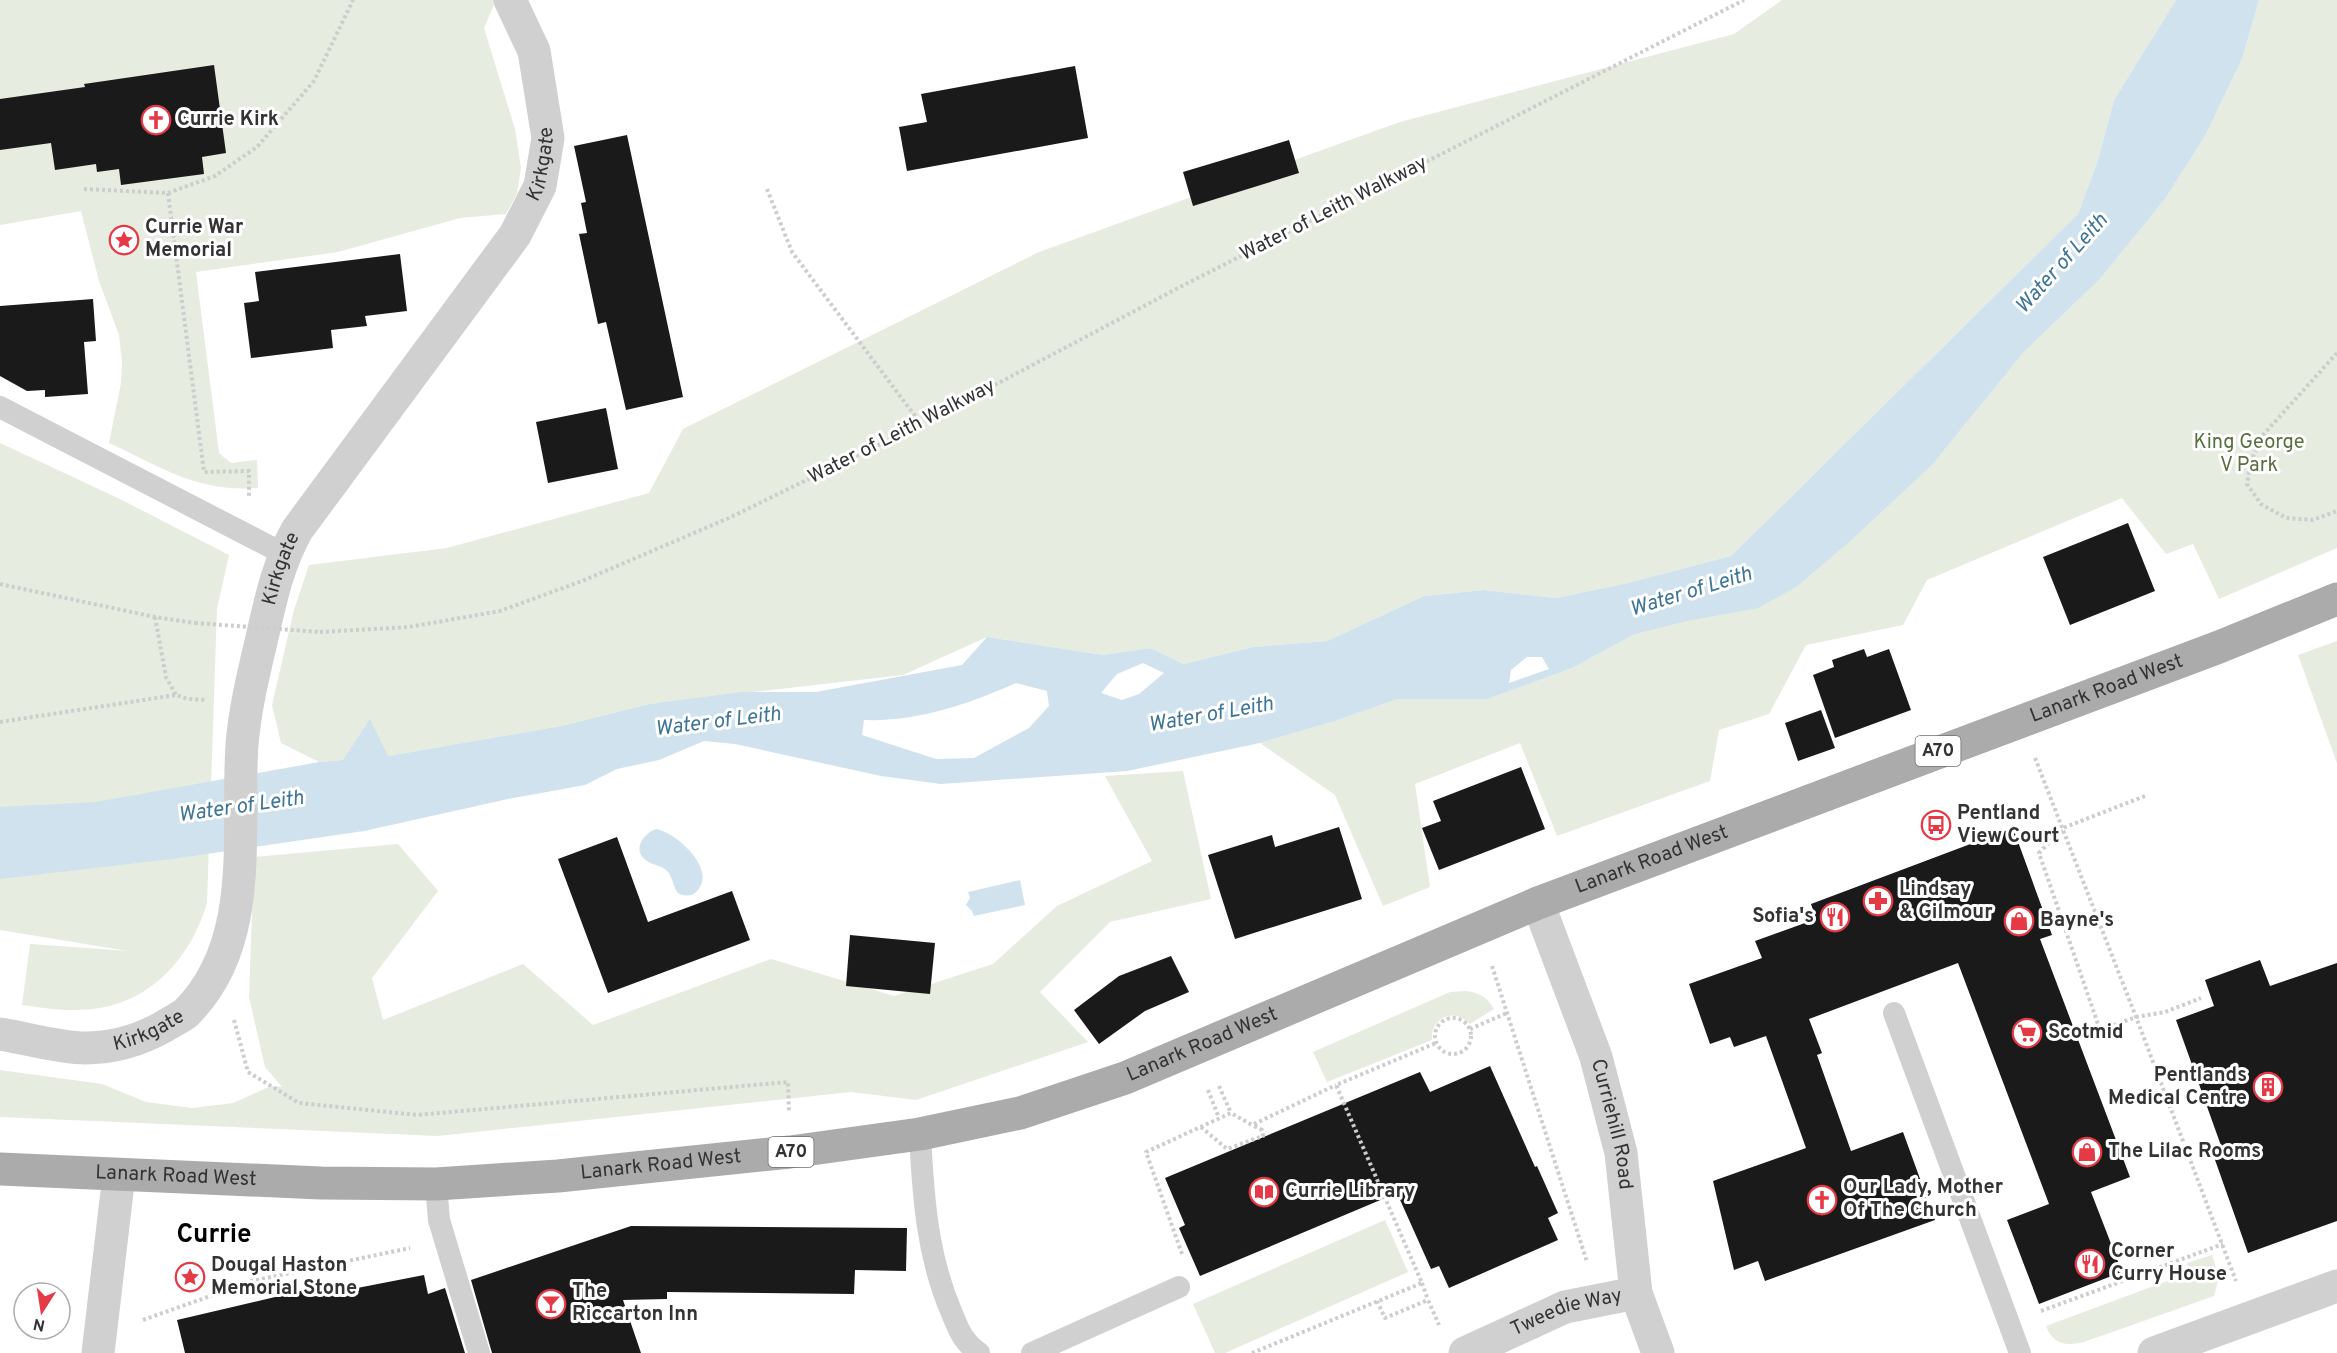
<svg xmlns="http://www.w3.org/2000/svg" width="2337" height="1353" font-family="Overpass,sans-serif">
  <style>
    .green { fill: #e6ecdf }
    .water { fill: #cfe2ee; fill-rule: evenodd }
    .building { fill: #1a1a1a }
    .lines { fill: none; stroke-linecap: round; stroke-linejoin: round }
    .path { stroke: #cdcdcd; stroke-width: 4; stroke-dasharray: 3 3; stroke-linecap: butt }
    .service { stroke: #d0d0d0; stroke-width: 22 }
    .minor { stroke: #d0d0d0; stroke-width: 33 }
    .tertiary { stroke: #d0d0d0; stroke-width: 33 }
    .primary { stroke: #ababab; stroke-width: 33 }
    .path-bridge { stroke: #cdcdcd; stroke-width: 4; stroke-dasharray: 3 3; stroke-linecap: butt }
    .labels { text-anchor: middle; dominant-baseline: central; stroke-width: 6; stroke-linejoin: round; paint-order: stroke }
    .shield { fill: #fff; stroke: #707070; stroke-width: 1.5 }
    .shield-label { font-size: 18px; font-weight: bold; fill: #333 }
    .poi-label { font-size: 20px; font-weight: bold; fill: #333; stroke: #fff; text-anchor: start }
    .street-label { font-size: 20px; fill: #333; stroke: #fff }
    .park-label { font-size: 20px; fill: #56703f; stroke: #fff }
    .water-label { font-size: 21px; font-style: italic; fill: #3f7597; stroke: #fff }
    .district-label { font-size: 26px; font-weight: bold; fill: #000; stroke: #fff }
  </style>
  <rect width="100%" height="100%" fill="#fff"/>
  <g class="green">
    <path d="M 0,0 L 496,0 L 484,28 L 515,129 L 521,168 L 517,193 L 506,214 L 460,218 L 338,252 L 196,272 L 219,453 L 231,463 L 257,460 L 258,488 C 196,492 163,468 109,443 L 121,383 L 122,362 L 119,335 L 99,281 L 81,211 L 0,225 Z"/>
    <path d="M 1782,0 L 2176,0 L 2114,100 L 2098,160 L 2078,214 L 1731,556 L 1628,583 L 1556,598 L 1484,590 L 1424,596 L 1327,641 L 1253,647 L 1184,664 L 1150,648 L 1103,655 L 987,637 L 903,675 L 649,704 L 561,726 L 388,756 L 319,762 L 281,743 L 272,705 L 294,610 L 309,565 L 447,548 L 649,493 L 683,429 L 1039,252 L 1400,122 L 1734,34 Z"/>
    <path d="M 2259,0 L 2337,0 L 2337,548 L 2219,599 L 2193,544 L 2166,554 L 2122,498 L 1927,580 L 1903,625 L 1806,645 L 1769,714 L 1719,730 L 1710,781 L 1557,836 L 1520,743 L 1415,784 L 1430,887 L 1383,906 L 1335,795 L 1260,743 L 1335,721 L 1398,699 L 1488,699 L 1572,668 L 1635,634 L 1799,585 L 1854,538 L 1932,465 L 2024,352 L 2100,279 L 2165,199 L 2205,136 L 2242,59 Z"/>
    <path d="M 0,443 L 118,498 L 229,555 L 217,609 L 207,903 C 189,963 144,1010 77,1010 C 59,1011 40,1007 22,1005 L 30,944 L 128,951 L 0,930 Z"/>
    <path d="M 2337,641 L 2337,763 L 2298,655 Z"/>
    <path d="M 1183,771 L 1211,899 L 1110,922 L 1040,992 L 1088,1042 L 916,1100 L 851,1092 L 438,1136 L 0,1117 L 0,1070 L 102,1084 L 146,1102 L 192,1108 L 233,1103 L 271,1086 L 282,1087 L 265,1067 L 249,997 L 254,857 L 398,844 L 438,891 L 372,978 L 383,1020 L 523,964 L 593,1025 L 771,959 L 894,996 L 993,964 L 1057,906 L 1152,861 L 1105,776 Z"/>
    <path d="M 1466,991 C 1480,993 1487,997 1494,1009 L 1470,1024 C 1455,1007 1430,1017 1432,1040 L 1327,1082 L 1313,1052 L 1450,992 Z"/>
    <path d="M 1385,1220 L 1408,1272 L 1225,1353 L 1215,1353 L 1193,1304 Z"/>
    <path d="M 2212,1255 L 2219,1277 L 2214,1296 L 2084,1342 C 2066,1346 2053,1345 2046,1326 L 2189,1273 L 2187,1263 Z"/>
  </g>
  <g class="water">
    <path d="M 2176,0 L 2259,0 L 2242,59 L 2205,136 L 2165,199 L 2100,279 L 2024,352 L 1932,465 L 1854,538 L 1799,585 L 1758,608 L 1682,622 L 1635,634 L 1572,668 L 1488,699 L 1398,699 L 1335,721 L 1260,743 L 1127,771 L 941,784 L 881,776 L 735,744 L 704,741 L 659,760 L 617,769 L 585,785 L 508,799 L 364,831 L 172,859 L 0,879 L 0,807 L 96,802 L 319,762 L 343,760 L 370,719 L 388,756 L 561,726 L 649,704 L 742,692 L 816,692 L 962,665 L 987,637 L 1103,655 L 1150,648 L 1184,664 L 1253,647 L 1327,641 L 1424,596 L 1484,590 L 1556,598 L 1628,583 L 1731,556 L 2078,214 L 2098,160 L 2114,100 ZM 1527,657 L 1542,657 L 1549,669 L 1509,683 L 1511,670 ZM 1143,663 L 1164,673 L 1139,694 L 1122,700 L 1101,693 L 1117,674 ZM 1016,683 L 1047,691 L 1049,706 L 1029,728 L 974,758 L 936,759 L 862,735 L 864,720 C 916,722 969,704 1016,683 Z"/>
    <path d="M 656,829 C 679,833 723,876 692,895 C 671,898 677,884 668,872 C 662,865 654,866 647,861 C 631,850 644,833 656,829 Z"/>
    <path d="M 1020,880 L 1025,905 L 974,916 L 972,911 L 966,905 L 970,898 L 968,892 Z"/>
  </g>
  <g class="building">
    <path d="M 214,65 L 226,153 L 202,157 L 204,174 L 121,185 L 119,169 L 97,172 L 96,164 L 55,170 L 51,143 L 0,150 L 0,99 L 85,87 L 84,84 Z"/>
    <path d="M 1075,66 L 1088,138 L 907,171 L 899,127 L 927,122 L 921,94 Z"/>
    <path d="M 627,135 L 683,397 L 626,410 L 606,322 L 598,324 L 579,234 L 587,233 L 581,203 L 586,202 L 574,146 Z"/>
    <path d="M 1289,140 L 1299,173 L 1193,206 L 1183,172 Z"/>
    <path d="M 400,254 L 407,311 L 365,316 L 367,326 L 331,330 L 333,348 L 251,358 L 244,303 L 259,301 L 255,272 Z"/>
    <path d="M 93,299 L 96,341 L 84,342 L 88,394 L 45,397 L 45,390 L 27,391 L 0,376 L 0,306 Z"/>
    <path d="M 606,408 L 618,469 L 548,483 L 536,422 Z"/>
    <path d="M 2128,523 L 2155,591 L 2070,625 L 2043,557 Z"/>
    <path d="M 1864,649 L 1867,657 L 1889,649 L 1911,710 L 1835,738 L 1813,675 L 1834,667 L 1832,660 Z"/>
    <path d="M 1821,710 L 1835,748 L 1798,761 L 1785,723 Z"/>
    <path d="M 1521,767 L 1545,829 L 1439,870 L 1422,828 L 1441,821 L 1433,801 Z"/>
    <path d="M 1339,827 L 1362,899 L 1235,939 L 1208,855 L 1272,835 L 1275,847 Z"/>
    <path d="M 2013,828 L 2052,935 L 2040,939 L 2130,1177 L 2091,1192 L 2122,1272 L 2039,1304 L 2007,1220 L 2049,1204 L 1958,963 L 1809,1019 L 1822,1053 L 1817,1055 L 1851,1151 L 1903,1132 L 1935,1220 L 1765,1281 L 1758,1261 L 1734,1270 L 1713,1181 L 1806,1148 L 1766,1036 L 1734,1047 L 1730,1037 L 1710,1044 L 1689,984 L 1762,958 L 1755,941 L 1816,919 L 1811,904 Z"/>
    <path d="M 617,837 L 648,922 L 732,891 L 750,940 L 608,993 L 558,859 Z"/>
    <path d="M 850,935 L 935,943 L 930,994 L 846,986 Z"/>
    <path d="M 1171,956 L 1189,992 L 1145,1011 L 1099,1044 L 1074,1010 L 1119,976 Z"/>
    <path d="M 2260,960 L 2270,986 L 2337,963 L 2337,1221 L 2248,1253 L 2214,1157 L 2224,1154 L 2176,1020 L 2214,1006 L 2205,980 Z"/>
    <path d="M 1490,1066 L 1535,1167 L 1537,1166 L 1558,1213 L 1548,1218 L 1558,1240 L 1449,1288 L 1439,1266 L 1431,1269 L 1397,1193 L 1200,1276 L 1179,1228 L 1185,1225 L 1165,1178 L 1420,1072 L 1430,1092 Z"/>
    <path d="M 631,1226 L 907,1228 L 906,1271 L 855,1270 L 854,1294 L 667,1292 L 667,1299 L 623,1300 L 641,1353 L 492,1353 L 471,1280 Z"/>
    <path d="M 424,1275 L 428,1294 L 445,1288 L 465,1353 L 185,1353 L 177,1320 L 309,1289 L 311,1297 Z"/>
  </g>
  <g class="lines">
    <g class="path">
      <path d="M 84,189 L 168,193 L 215,176 L 257,147 L 314,81 L 353,0"/>
      <path d="M 767,189 L 792,252 L 921,424"/>
      <path d="M 168,193 L 204,472 L 249,471 L 249,496"/>
      <path d="M 2337,353 L 2263,435 L 2251,461 L 2247,484 L 2261,504 L 2286,518 L 2313,520 L 2337,511"/>
      <path d="M 0,584 L 155,617 L 195,623"/>
      <path d="M 155,617 L 166,677 L 176,695"/>
      <path d="M 320,632 L 409,627 L 500,611 L 582,581 L 729,518 L 921,424 L 1178,288 L 1744,0"/>
      <path d="M 0,722 L 176,695 L 187,699 L 207,700"/>
      <path d="M 2035,758 L 2136,1017 L 2236,1281"/>
      <path d="M 2145,796 L 2063,828 L 2039,853 L 2100,1030 L 2136,1017 L 2165,1012 L 2201,998"/>
      <path d="M 1492,966 L 1587,1262"/>
      <circle cx="1453" cy="1036" r="18"/>
      <path d="M 234,1020 L 248,1072 L 299,1103 L 417,1115 L 788,1082 L 789,1113"/>
      <path d="M 1470,1029 L 1507,1013"/>
      <path d="M 1219,1086 L 1231,1113"/>
      <path d="M 1208,1090 L 1219,1118"/>
      <path d="M 1201,1127 L 1227,1149 L 1263,1136 L 1262,1130 L 1252,1125"/>
      <path d="M 1182,1254 L 1146,1152 L 1231,1113 L 1252,1125 L 1336,1085"/>
      <path d="M 1422,1283 L 1428,1300"/>
      <path d="M 1377,1301 L 1385,1318 L 1428,1300 L 1439,1325"/>
      <path d="M 2041,1311 L 2223,1244"/>
      <path d="M 143,1320 L 252,1281 L 410,1248"/>
      <path d="M 1252,1353 L 1422,1283 L 1336,1085 L 1436,1043"/>
    </g>
    <g class="service">
      <path d="M 0,407 L 284,554"/>
      <path d="M 1894,1013 L 2020,1353"/>
      <path d="M 920,1134 C 923,1195 927,1255 951,1311 C 959,1330 962,1341 979,1353"/>
      <path d="M 436,1184 L 439,1220 L 479,1353"/>
      <path d="M 1032,1353 L 1179,1287"/>
    </g>
    <g class="minor">
      <path id="s1" d="M 0,1034 C 25,1038 61,1048 85,1048 C 112,1048 140,1040 163,1027 C 170,1022 180,1018 186,1013 C 257,943 236,833 242,744 C 245,709 253,676 261,642 C 270,603 277,566 297,530 L 515,235 L 540,186 L 548,138 L 534,51 L 510,0"/>
      <path id="s2" d="M 1465,1353 L 1565,1307 L 1636,1293"/>
      <path d="M 2154,1353 L 2337,1286"/>
    </g>
    <g class="tertiary">
      <path id="s3" d="M 1538,903 L 1596,1057 L 1621,1153 L 1636,1293 L 1658,1353"/>
      <path d="M 98,1353 L 119,1175"/>
    </g>
    <path class="primary" id="s4" d="M 0,1169 L 321,1183 L 436,1184 L 558,1176 L 790,1152 L 920,1134 L 1020,1113 L 1125,1078 L 1538,903 L 2219,647 L 2337,599"/>
    <path class="path-bridge" d="M 195,623 L 320,632"/>
  </g>
  <defs>
    <g id="church-ring" transform="scale(1.5)"><circle r="9.5" fill="#fff" stroke="#e63946" stroke-width="1.5"/><path d="M-1.2-6h2.4v3.5h3.3v2.4h-3.3V6h-2.4V-.1h-3.3v-2.4h3.3Z" fill="#e63946"/></g>
    <g id="sight-ring" transform="scale(1.5)"><circle r="9.5" fill="#fff" stroke="#e63946" stroke-width="1.5"/><path d="M0-6L1.8-2.2L6-1.7L2.9 1.2L3.7 5.4L0 3.3L-3.7 5.4L-2.9 1.2L-6-1.7L-1.8-2.2Z" fill="#e63946"/></g>
    <g id="bus-ring" transform="scale(1.5)"><circle r="9.5" fill="#fff" stroke="#e63946" stroke-width="1.5"/><path d="M-5-6H5V4H4V6H2V4H-2V6H-4V4H-5ZM-3.5-4V0h7V-4ZM-3.5 1.2v1.5H-2V1.2ZM2 1.2v1.5H3.5V1.2Z" fill="#e63946"/></g>
    <g id="pharmacy-ring" transform="scale(1.5)"><circle r="9.5" fill="#fff" stroke="#e63946" stroke-width="1.5"/><path d="M-2-6h4v4h4v4h-4v4h-4v-4h-4v-4h4Z" fill="#e63946"/></g>
    <g id="restaurant-ring" transform="scale(1.5)"><circle r="9.5" fill="#fff" stroke="#e63946" stroke-width="1.5"/><path d="M-5-6h1v4h1v-4h1v4h1v-4h1v5L-1.5 .5V6h-2V.5L-5-1ZM5-6V6H3V1.5H1.5Q1.5-4 5-6Z" fill="#e63946"/></g>
    <g id="shop-ring" transform="scale(1.5)"><circle r="9.5" fill="#fff" stroke="#e63946" stroke-width="1.5"/><path d="M-5-2.5h2.3a2.7 3.5 0 0 1 5.4 0H5L5.5 6h-11ZM-1.5-2.5h3a1.5 2.3 0 0 0-3 0Z" fill="#e63946"/></g>
    <g id="supermarket-ring" transform="scale(1.5)"><circle r="9.5" fill="#fff" stroke="#e63946" stroke-width="1.5"/><path d="M-6-5.5h2.5l.6 2H6L4.5 2H-2.5L-4.4-4H-6ZM-1.5 3.2a1.3 1.3 0 1 0 .1 0ZM3 3.2a1.3 1.3 0 1 0 .1 0Z" fill="#e63946"/></g>
    <g id="building-ring" transform="scale(1.5)"><circle r="9.5" fill="#fff" stroke="#e63946" stroke-width="1.5"/><path d="M-4-6H4V6H1V3H-1V6H-4ZM-2.5-4.3h1.7v1.8h-1.7ZM.8-4.3h1.7v1.8H.8ZM-2.5-1h1.7V.8h-1.7ZM.8-1h1.7V.8H.8Z" fill="#e63946"/></g>
    <g id="library-ring" transform="scale(1.5)"><circle r="9.5" fill="#fff" stroke="#e63946" stroke-width="1.5"/><path d="M-6-4Q-3-5.5-.7-3.5V5Q-3 3-6 4ZM6-4Q3-5.5 .7-3.5V5Q3 3 6 4Z" fill="#e63946"/></g>
    <g id="bar-ring" transform="scale(1.5)"><circle r="9.5" fill="#fff" stroke="#e63946" stroke-width="1.5"/><path d="M-6-5H6L.8 .8V4.5H3.5V6h-7V4.5H-.8V.8Z" fill="#e63946"/></g>
  </defs>
  <g fill-rule="evenodd">
    <use href="#church-ring" x="156" y="120"/>
    <use href="#sight-ring" x="124" y="240"/>
    <use href="#bus-ring" x="1936" y="825"/>
    <use href="#pharmacy-ring" x="1878" y="901"/>
    <use href="#restaurant-ring" x="1835" y="917"/>
    <use href="#shop-ring" x="2019" y="921"/>
    <use href="#supermarket-ring" x="2027" y="1033"/>
    <use href="#building-ring" x="2268" y="1087"/>
    <use href="#shop-ring" x="2087" y="1152"/>
    <use href="#library-ring" x="1264" y="1192"/>
    <use href="#church-ring" x="1822" y="1200"/>
    <use href="#restaurant-ring" x="2090" y="1264"/>
    <use href="#sight-ring" x="190" y="1277"/>
    <use href="#bar-ring" x="551" y="1304"/>
  </g>
  <g class="labels">
    <g class="shield">
      <rect x="1915.5" y="736" width="45" height="30" rx="4.5"/>
      <rect x="768.5" y="1137" width="45" height="30" rx="4.5"/>
    </g>
    <g class="shield-label">
      <text x="1938" y="751">A70</text>
      <text x="791" y="1152">A70</text>
    </g>
    <g class="poi-label">
      <text x="177" y="120">Currie Kirk</text>
      <text x="145" y="228">Currie War<tspan x="145" dy="23">Memorial</tspan></text>
      <text x="1957" y="814">Pentland<tspan x="1957" dy="23">View Court</tspan></text>
      <text x="1899" y="890">Lindsay<tspan x="1899" dy="23">&amp; Gilmour</tspan></text>
      <text x="1814" y="917" text-anchor="end">Sofia's</text>
      <text x="2040" y="921">Bayne's</text>
      <text x="2048" y="1033">Scotmid</text>
      <text x="2247" y="1076" text-anchor="end">Pentlands<tspan x="2247" dy="23">Medical Centre</tspan></text>
      <text x="2108" y="1152">The Lilac Rooms</text>
      <text x="1843" y="1188">Our Lady, Mother<tspan x="1843" dy="23">Of The Church</tspan></text>
      <text x="1285" y="1192">Currie Library</text>
      <text x="2111" y="1252">Corner<tspan x="2111" dy="23">Curry House</tspan></text>
      <text x="211" y="1266">Dougal Haston<tspan x="211" dy="23">Memorial Stone</tspan></text>
      <text x="572" y="1292">The<tspan x="572" dy="23">Riccarton Inn</tspan></text>
    </g>
    <g class="street-label">
      <text stroke="none"><textPath href="#s1" startOffset="1143">Kirkgate</textPath></text>
      <text transform="translate(1334 209) rotate(-27)">Water of Leith Walkway</text>
      <text transform="translate(902 432) rotate(-27)">Water of Leith Walkway</text>
      <text stroke="none"><textPath href="#s1" startOffset="657">Kirkgate</textPath></text>
      <text stroke="none"><textPath href="#s4" startOffset="2192">Lanark Road West</textPath></text>
      <text stroke="none"><textPath href="#s4" startOffset="1706">Lanark Road West</textPath></text>
      <text stroke="none"><textPath href="#s1" startOffset="153">Kirkgate</textPath></text>
      <text stroke="none"><textPath href="#s4" startOffset="1220">Lanark Road West</textPath></text>
      <text stroke="none"><textPath href="#s3" startOffset="234">Curriehill Road</textPath></text>
      <text stroke="none"><textPath href="#s4" startOffset="662">Lanark Road West</textPath></text>
      <text stroke="none"><textPath href="#s4" startOffset="176">Lanark Road West</textPath></text>
      <text stroke="none"><textPath href="#s2" startOffset="110">Tweedie Way</textPath></text>
    </g>
    <g class="park-label">
      <text x="2249" y="443">King George<tspan x="2249" dy="23">V Park</tspan></text>
    </g>
    <g class="water-label">
      <text transform="translate(2062 264) rotate(-48)">Water of Leith</text>
      <text transform="translate(1691 592) rotate(-17)">Water of Leith</text>
      <text transform="translate(1211 715) rotate(-10)">Water of Leith</text>
      <text transform="translate(718 722) rotate(-7)">Water of Leith</text>
      <text transform="translate(241 807) rotate(-8)">Water of Leith</text>
    </g>
    <g class="district-label">
      <text x="214" y="1235">Currie</text>
    </g>
  </g>
  <g transform="translate(42 1311) rotate(192)"><circle r="28" fill="#ffffff" stroke="#adadad" stroke-width="1.5"/>
  <path d="M0-4.5L10 22L0 15L-10 22Z" fill="#e63946"/>
  <text y="-9" font-size="16" font-weight="bold" text-anchor="middle" fill="#333333">N</text>
  </g>
</svg>
